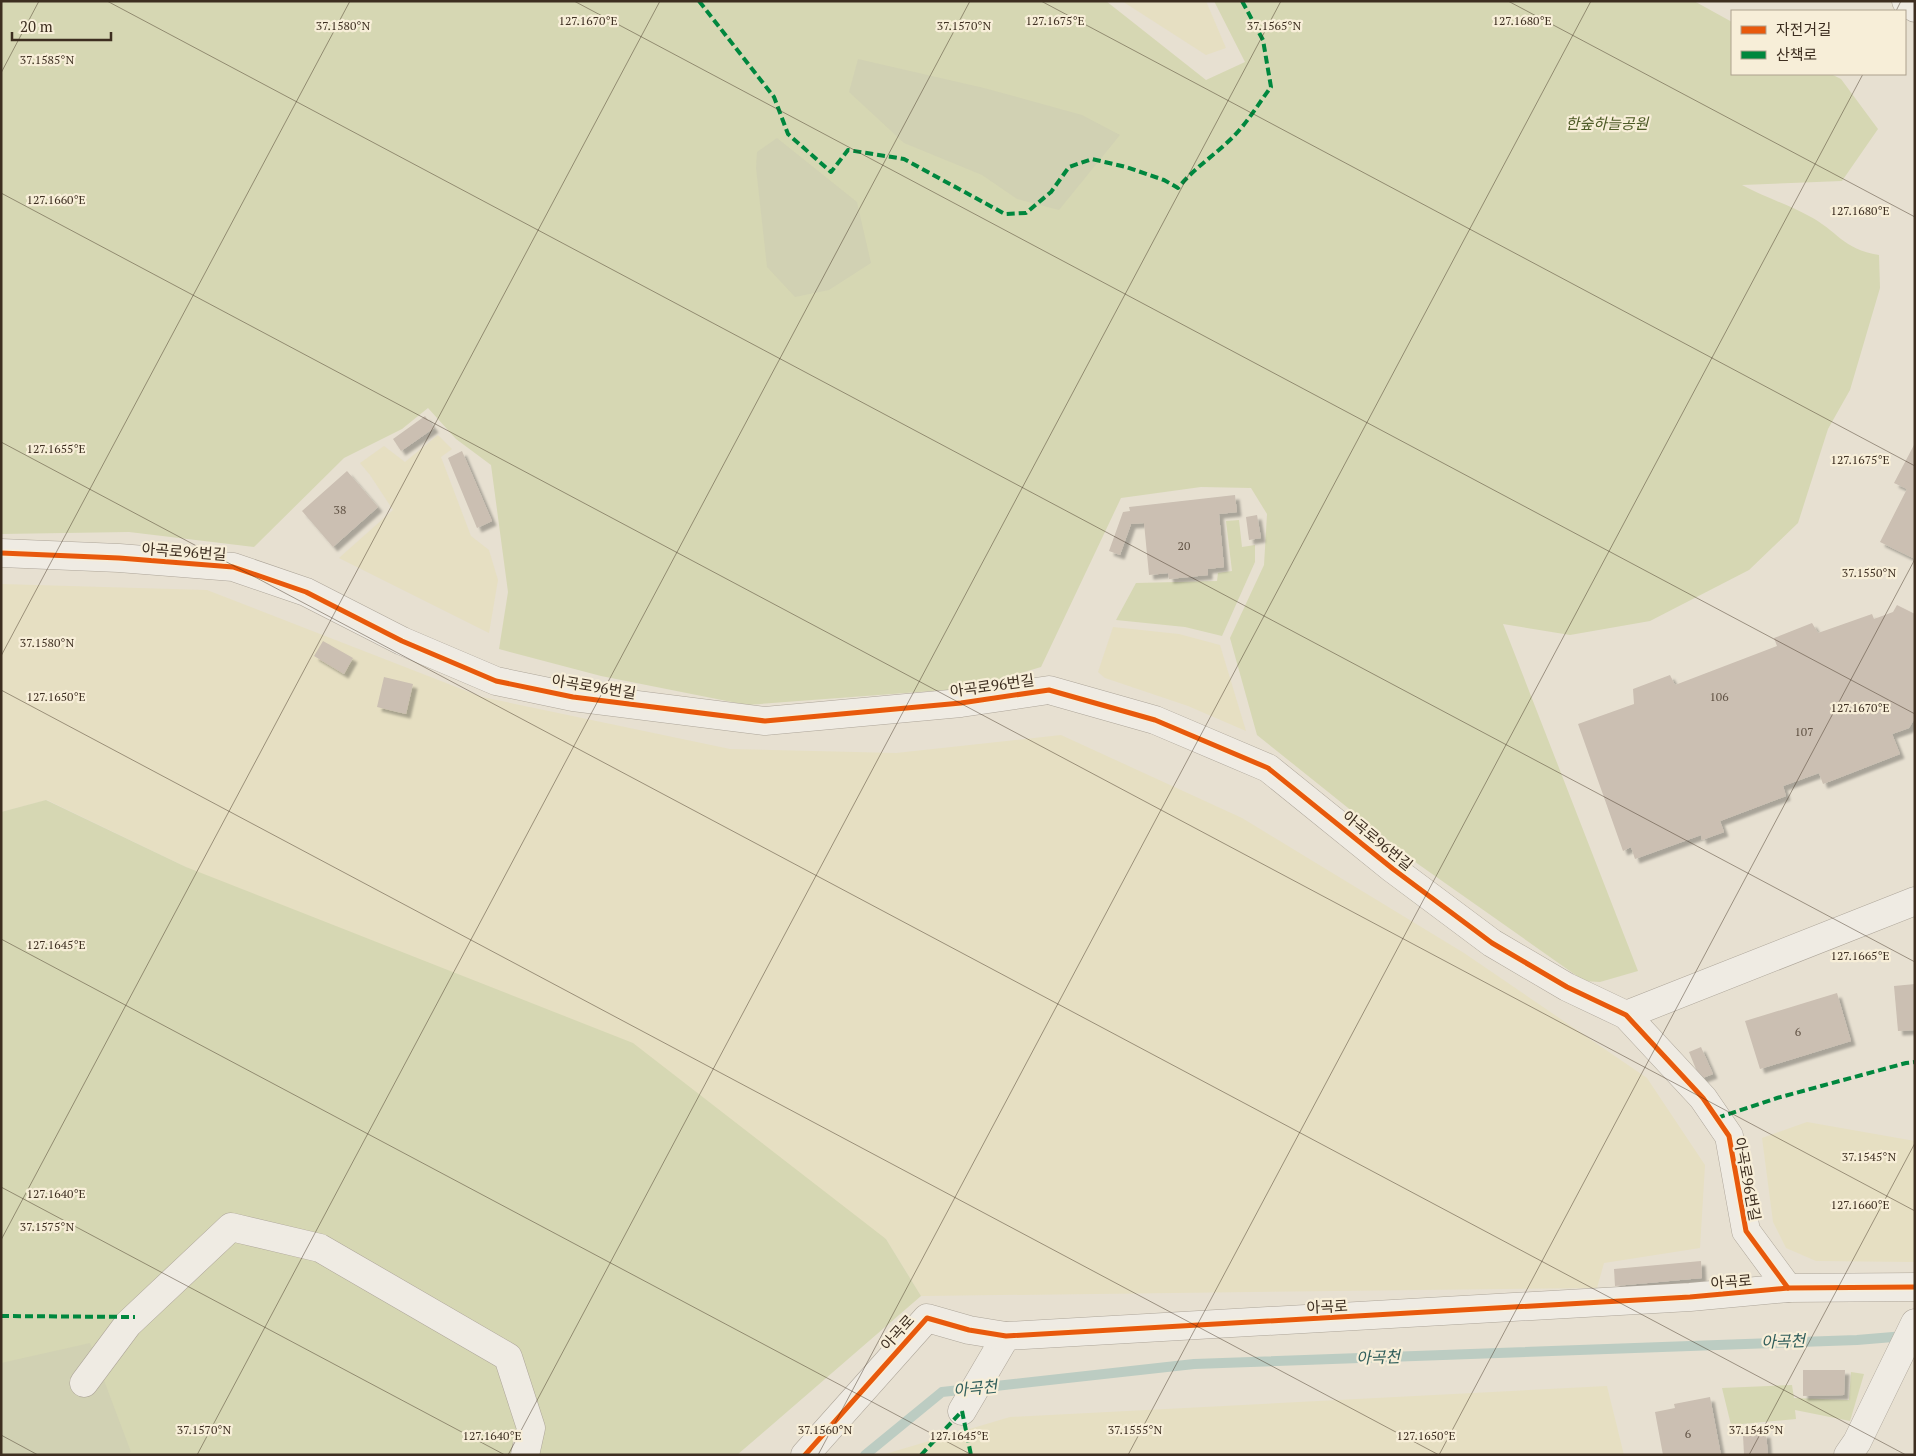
<svg xmlns="http://www.w3.org/2000/svg" width="1916" height="1456" font-family="'PT Serif','Noto Sans KR',serif">
  <style>
    .farmland { fill: #e6dfc2 }
    .green { fill: #d6d7b3 }
    .cemetery { fill: #d1d1b3 }
    .lines { fill: none; stroke-linecap: round; stroke-linejoin: round }
    .stream { stroke: #bcccc2; stroke-width: 10 }
    .building { fill: #cbbfb2; filter: url(#shadow) }
    .minor-casing { stroke: #ada599; stroke-width: 29 }
    .minor { stroke: #efebe3; stroke-width: 28 }
    .quiet { stroke: #00873e; stroke-width: 4; stroke-dasharray: 8 4; stroke-linecap: butt }
    .cycleway-casing { stroke: #f7eed8; stroke-width: 8 }
    .cycleway { stroke: #e8590c; stroke-width: 5 }
    .ticks { fill: none; stroke: #3d2e20; stroke-width: 1; stroke-opacity: 0.45 }
    .labels { text-anchor: middle; dominant-baseline: central; stroke-width: 4.5; stroke-linejoin: round; paint-order: stroke }
    .number-label { font-size: 12px; fill: #605244 }
    .park-label { font-size: 15px; font-style: italic; fill: #4d5a26; stroke: #f7eed8 }
    .street-label { font-size: 15px; fill: #3d2e20; stroke: #f7eed8 }
    .water-label { font-size: 16px; font-style: italic; fill: #2f5d5a; stroke: #f7eed8 }
    .ticks-label { font-size: 12px; text-anchor: middle; fill: #3d2e20; stroke: #f7eed8; stroke-width: 4.5; stroke-linejoin: round; paint-order: stroke }
  </style>
  <defs>
    <filter id="shadow"><feDropShadow dx="4.5" dy="4.5" stdDeviation="1" flood-color="#0004"/></filter>
  </defs>
  <rect width="100%" height="100%" fill="#e7e0d1"/>
  <g class="farmland">
    <path d="M 1122,1 L 1206,1 L 1226,48 L 1206,55 Z"/>
    <path d="M 438,435 L 452,449 L 441,457 L 471,536 L 489,550 L 498,580 L 489,633 L 339,558 L 393,510 L 370,475 L 360,463 L 384,446 L 405,462 Z"/>
    <path d="M 1,584 L 207,590 L 482,697 L 730,749 L 896,753 L 1061,735 L 1242,818 L 1464,953 L 1647,1078 L 1705,1165 L 1700,1248 L 1604,1263 L 1597,1288 L 921,1296 L 886,1239 L 186,867 L 47,800 L 1,812 Z"/>
    <path d="M 1113,627 L 1179,634 L 1220,645 L 1246,731 L 1188,706 L 1105,678 L 1098,672 Z"/>
    <path d="M 1807,1122 L 1915,1141 L 1915,1262 L 1816,1261 L 1786,1248 L 1773,1222 L 1762,1138 Z"/>
    <path d="M 1607,1386 L 1624,1455 L 882,1455 L 1010,1417 Z"/>
  </g>
  <g class="green">
    <path d="M 1,1 L 1106,1 L 1206,80 L 1245,62 L 1214,1 L 1694,1 L 1732,22 L 1732,74 L 1831,74 L 1841,79 L 1878,129 L 1842,181 L 1742,185 C 1764,197 1787,204 1809,216 C 1838,231 1842,249 1879,255 L 1880,288 L 1850,390 L 1828,429 L 1798,523 L 1749,570 L 1650,621 L 1570,635 L 1503,624 L 1638,971 L 1600,982 L 1584,981 L 1418,864 L 1257,735 L 1230,638 L 1264,565 L 1267,514 L 1251,488 L 1201,487 L 1121,498 L 1041,667 L 972,688 L 747,705 L 601,676 L 499,649 L 508,592 L 491,465 L 456,439 L 428,408 L 402,429 L 344,458 L 254,547 L 129,532 L 1,534 Z"/>
    <path d="M 1239,520 L 1242,547 L 1255,545 L 1255,562 L 1222,636 L 1185,627 L 1116,620 L 1136,583 L 1217,581 L 1218,573 L 1232,571 L 1226,521 Z"/>
    <path d="M 46,800 L 186,867 L 633,1043 L 886,1239 L 921,1296 L 737,1455 L 1,1455 L 1,812 Z"/>
    <path d="M 1851,1372 L 1864,1374 L 1850,1421 L 1795,1410 L 1796,1419 L 1731,1425 L 1722,1388 L 1792,1385 L 1794,1398 L 1849,1400 Z"/>
  </g>
  <g class="cemetery">
    <path d="M 858,59 L 984,88 L 1082,115 L 1120,135 L 1059,210 L 1017,199 L 982,175 L 904,143 L 849,92 Z"/>
    <path d="M 777,138 L 857,202 L 871,263 L 829,290 L 795,297 L 767,267 L 756,168 L 757,152 Z"/>
    <path d="M 90,1343 L 131,1452 L 126,1455 L 1,1455 L 1,1363 Z"/>
  </g>
  <g class="lines">
    <path class="stream" d="M 865,1455 L 942,1392 L 1194,1364 L 1857,1340 L 1905,1336"/>
  </g>
  <g class="building">
    <path d="M 425,416 L 434,428 L 401,451 L 393,439 Z"/>
    <path d="M 1915,443 L 1915,559 L 1880,542 L 1907,489 L 1894,483 Z"/>
    <path d="M 462,451 L 492,521 L 477,528 L 448,458 Z"/>
    <path d="M 347,471 L 378,507 L 333,547 L 302,511 Z"/>
    <path d="M 1235,495 L 1237,512 L 1219,514 L 1224,567 L 1208,569 L 1208,575 L 1169,579 L 1168,573 L 1149,575 L 1144,523 L 1131,524 L 1120,555 L 1109,551 L 1123,512 L 1130,511 L 1129,507 Z"/>
    <path d="M 1257,515 L 1261,538 L 1249,540 L 1246,517 Z"/>
    <path d="M 1897,605 L 1915,614 L 1915,718 L 1909,728 L 1892,734 L 1900,754 L 1823,784 L 1819,773 L 1783,786 L 1786,796 L 1720,821 L 1724,832 L 1702,840 L 1701,835 L 1635,859 L 1631,847 L 1623,851 L 1578,724 L 1634,704 L 1633,689 L 1670,675 L 1675,685 L 1777,646 L 1774,638 L 1812,623 L 1818,633 L 1872,614 L 1874,619 L 1893,612 Z"/>
    <path d="M 323,641 L 353,658 L 344,674 L 314,656 Z"/>
    <path d="M 384,677 L 413,684 L 406,714 L 377,707 Z"/>
    <path d="M 1915,984 L 1915,1030 L 1898,1031 L 1894,986 Z"/>
    <path d="M 1837,993 L 1851,1041 L 1760,1069 L 1745,1021 Z"/>
    <path d="M 1701,1047 L 1713,1074 L 1700,1079 L 1689,1052 Z"/>
    <path d="M 1701,1261 L 1702,1278 L 1615,1286 L 1614,1269 Z"/>
    <path d="M 1803,1370 L 1845,1370 L 1844,1395 L 1803,1396 Z"/>
    <path d="M 1710,1397 L 1721,1455 L 1663,1455 L 1655,1412 L 1675,1408 L 1674,1404 Z"/>
    <path d="M 1766,1433 L 1768,1455 L 1744,1455 L 1743,1435 Z"/>
  </g>
  <g class="lines">
    <g class="minor-casing">
      <g id="minor">
        <path d="M 1906,1 L 1915,8"/>
        <path d="M 1,553 L 119,558 L 233,567 L 306,592 L 402,641 L 496,681 L 573,697 L 765,721 L 961,703 L 1049,690 L 1155,720 L 1268,768 L 1393,869 L 1492,943 L 1567,987 L 1626,1015 L 1703,1098 L 1729,1136 L 1746,1231 L 1788,1288"/>
        <path d="M 1626,1015 L 1915,901"/>
        <path d="M 84,1383 L 128,1324 L 231,1227 L 320,1248 L 508,1357 L 531,1428 L 525,1455"/>
        <path d="M 962,1411 L 1006,1336"/>
        <path d="M 805,1455 L 927,1318 L 969,1330 L 1006,1336 L 1690,1297 L 1788,1288 L 1915,1287"/>
        <path d="M 1848,1455 L 1857,1442 L 1915,1323"/>
      </g>
    </g>
    <use href="#minor" class="minor"/>
    <g class="quiet">
      <path d="M 699,1 L 774,97 L 788,134 L 831,172 L 848,150 L 904,159 L 1005,214 L 1026,213 L 1051,192 L 1069,167 L 1092,159 L 1126,167 L 1164,180 L 1178,188 C 1194,168 1215,155 1233,137 C 1247,123 1259,103 1271,87 L 1263,40 L 1242,1"/>
      <path d="M 1717,1118 L 1777,1098 L 1906,1063 L 1915,1062"/>
      <path d="M 1,1316 L 135,1317"/>
      <path d="M 962,1411 L 971,1455"/>
      <path d="M 921,1455 L 962,1411"/>
    </g>
    <g class="cycleway-casing">
      <g id="cycleway">
        <path d="M 1,553 L 119,558 L 233,567 L 306,592 L 402,641 L 496,681 L 573,697 L 765,721 L 961,703 L 1049,690 L 1155,720 L 1268,768 L 1393,869 L 1492,943 L 1567,987 L 1626,1015 L 1703,1098 L 1729,1136 L 1746,1231 L 1788,1288"/>
        <path d="M 805,1455 L 927,1318 L 969,1330 L 1006,1336 L 1690,1297 L 1788,1288 L 1915,1287"/>
      </g>
    </g>
    <use href="#cycleway" class="cycleway"/>
  </g>
  <path class="ticks" d="M 107,1 L 1915,962M 574,1 L 1915,714M 1041,1 L 1915,466M 1508,1 L 1915,217M 1896,11 L 1901,1M 1,73 L 39,1M 1,193 L 1915,1211M 1,442 L 1906,1455M 1,656 L 350,1M 1,690 L 1439,1455M 1,939 L 972,1455M 1,1187 L 505,1455M 1,1240 L 660,1M 1,1435 L 38,1455M 197,1455 L 970,1M 508,1455 L 1281,1M 818,1455 L 1591,1M 1128,1455 L 1863,74M 1439,1455 L 1915,559M 1749,1455 L 1915,1143"/>
  <g class="labels">
    <g class="number-label">
      <text x="340" y="509">38</text>
      <text x="1184" y="545">20</text>
      <text x="1719" y="696">106</text>
      <text x="1804" y="731">107</text>
      <text x="1798" y="1031">6</text>
      <text x="1688" y="1433">6</text>
    </g>
    <g class="park-label">
      <text x="1607" y="123">한숲하늘공원</text>
    </g>
    <g class="street-label">
      <text transform="translate(184 551) rotate(4)">아곡로96번길</text>
      <text transform="translate(992 685) rotate(-8)">아곡로96번길</text>
      <text transform="translate(594 686) rotate(9)">아곡로96번길</text>
      <text transform="translate(1378 840) rotate(39)">아곡로96번길</text>
      <text transform="translate(1748 1179) rotate(79)">아곡로96번길</text>
      <text transform="translate(1731 1281) rotate(-5)">아곡로</text>
      <text transform="translate(1327 1306) rotate(-3)">아곡로</text>
      <text transform="translate(897 1332) rotate(-48)">아곡로</text>
    </g>
    <g class="water-label">
      <text transform="translate(1783 1341) rotate(-2)">아곡천</text>
      <text transform="translate(1378 1357) rotate(-2)">아곡천</text>
      <text transform="translate(975 1388) rotate(-6)">아곡천</text>
    </g>
  </g>
  <g class="ticks-label">
    <text x="1522" y="25">127.1680°E</text>
    <text x="588" y="25">127.1670°E</text>
    <text x="1055" y="25">127.1675°E</text>
    <text x="343" y="30">37.1580°N</text>
    <text x="964" y="30">37.1570°N</text>
    <text x="1274" y="30">37.1565°N</text>
    <text x="47" y="64">37.1585°N</text>
    <text x="56" y="204">127.1660°E</text>
    <text x="1860" y="215">127.1680°E</text>
    <text x="56" y="453">127.1655°E</text>
    <text x="1860" y="464">127.1675°E</text>
    <text x="1869" y="577">37.1550°N</text>
    <text x="47" y="647">37.1580°N</text>
    <text x="56" y="701">127.1650°E</text>
    <text x="1860" y="712">127.1670°E</text>
    <text x="56" y="949">127.1645°E</text>
    <text x="1860" y="960">127.1665°E</text>
    <text x="1869" y="1161">37.1545°N</text>
    <text x="56" y="1198">127.1640°E</text>
    <text x="1860" y="1209">127.1660°E</text>
    <text x="47" y="1231">37.1575°N</text>
    <text x="204" y="1434">37.1570°N</text>
    <text x="825" y="1434">37.1560°N</text>
    <text x="1135" y="1434">37.1555°N</text>
    <text x="1756" y="1434">37.1545°N</text>
    <text x="492" y="1440">127.1640°E</text>
    <text x="959" y="1440">127.1645°E</text>
    <text x="1426" y="1440">127.1650°E</text>
  </g>
  <rect width="1916" height="1456" fill="none" stroke="#3d2e20" stroke-width="5"/>
  <rect x="1731" y="10" width="175" height="65" fill="#f7eed8" stroke="#ada18e"/>
  <rect x="1741" y="26" width="25" height="8" fill="#e8590c" stroke="#ada18e"/>
  <text x="1776" y="35" font-size="15" fill="#3d2e20">자전거길</text>
  <rect x="1741" y="51" width="25" height="8" fill="#00873e" stroke="#ada18e"/>
  <text x="1776" y="60" font-size="15" fill="#3d2e20">산책로</text>
  <path d="M12 32v8h99v-8" fill="none" stroke="#3d2e20" stroke-width="2.5"/>
  <text x="20" y="32" font-size="15" fill="#3d2e20" stroke="#f7eed8" stroke-width="4" paint-order="stroke">20 m</text>
</svg>
